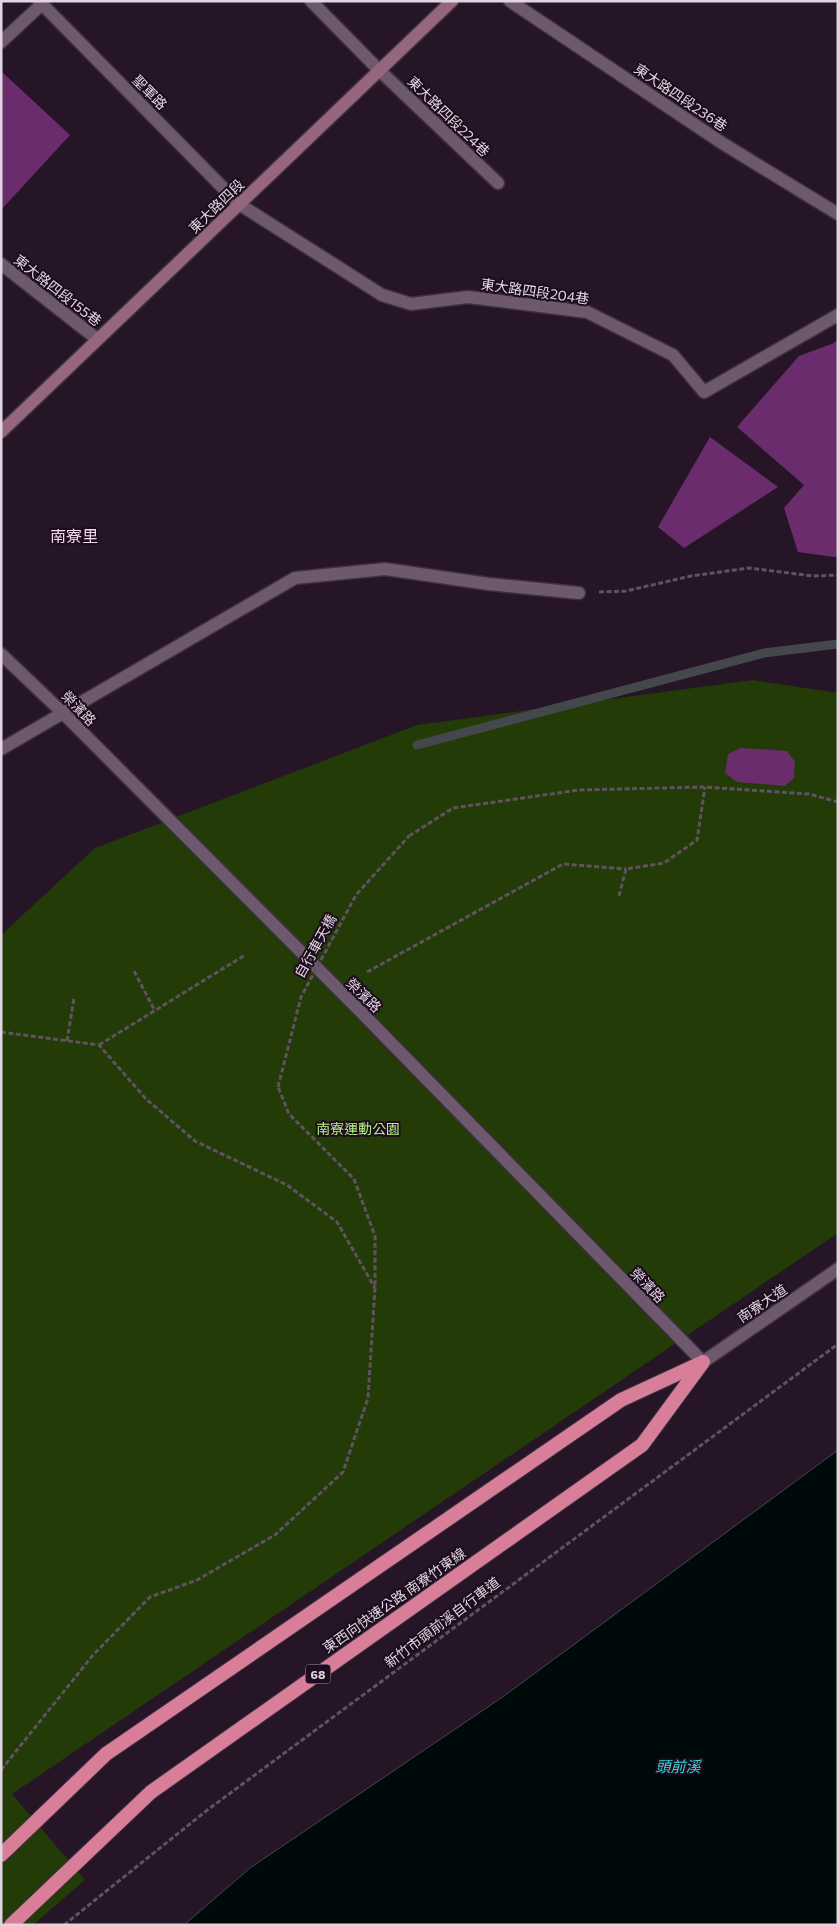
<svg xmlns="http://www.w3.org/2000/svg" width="839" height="1926" font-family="Commissioner,'Noto Sans TC',sans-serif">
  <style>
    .green { fill: #223b07 }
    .water { fill: #000a0b; stroke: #44474b }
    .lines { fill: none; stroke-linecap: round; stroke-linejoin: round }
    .stream { stroke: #44474b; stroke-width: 9 }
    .building { fill: #6a2c6c }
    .service-casing { stroke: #3d303d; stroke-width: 15 }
    .minor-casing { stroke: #3d303d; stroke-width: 15 }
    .tertiary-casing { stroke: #3d303d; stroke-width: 15 }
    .secondary-casing { stroke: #3d303d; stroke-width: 15 }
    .trunk-casing { stroke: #3d303d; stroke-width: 16 }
    .path { stroke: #615161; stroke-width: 3; stroke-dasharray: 5 2.5; stroke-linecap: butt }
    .service { stroke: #6d586d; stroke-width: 12 }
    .minor { stroke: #6d586d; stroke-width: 12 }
    .tertiary { stroke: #6d586d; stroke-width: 12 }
    .secondary { stroke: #95667d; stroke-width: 12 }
    .trunk { stroke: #d87e98; stroke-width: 14 }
    .path-bridge { stroke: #615161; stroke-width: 3; stroke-dasharray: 5 2.5; stroke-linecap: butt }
    .labels { text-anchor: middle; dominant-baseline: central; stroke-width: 4; stroke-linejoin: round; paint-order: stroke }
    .shield { fill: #1c0c1d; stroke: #a699a6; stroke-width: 1 }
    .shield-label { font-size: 12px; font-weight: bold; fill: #e1d5e1 }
    .street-label { font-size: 14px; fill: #e1d5e1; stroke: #1c0c1d }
    .park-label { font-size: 14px; fill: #b5f182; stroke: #1c0c1d }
    .water-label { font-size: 15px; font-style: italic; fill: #3fd7df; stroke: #1c0c1d }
    .quarter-label { font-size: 16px; fill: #f0d8ef; stroke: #1c0c1d }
  </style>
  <rect width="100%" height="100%" fill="#261526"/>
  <path class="green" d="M 753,680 L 838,693 L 838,1233 L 12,1794 L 85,1880 L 33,1925 L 1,1925 L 1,935 L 95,848 L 417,725 Z"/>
  <path class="water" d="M 838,1450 L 838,1925 L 184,1925 L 250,1868 L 504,1696 Z"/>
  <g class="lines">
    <path class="stream" d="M 417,745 L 764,653 L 838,644"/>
  </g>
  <g class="building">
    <path d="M 1,71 L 70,135 L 1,210 Z"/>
    <path d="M 838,339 L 838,556 L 834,557 L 798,552 L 784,508 L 804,485 L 737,427 L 799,356 L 834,343 Z"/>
    <path d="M 710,437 L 778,487 L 684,548 L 658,527 Z"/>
    <path d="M 741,748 L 787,751 L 795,762 L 794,778 L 785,786 L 737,782 L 725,773 L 728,754 Z"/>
  </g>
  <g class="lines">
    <g class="service-casing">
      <g id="service">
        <path d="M 311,1 L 379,70 L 498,183"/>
        <path d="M 510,1 L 722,143 L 838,214"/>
        <path d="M 1,42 L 42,4"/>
        <path d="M 239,204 L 382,295 L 411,304 L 468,297 L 587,312 L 673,355 L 704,392 L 838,315"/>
        <path d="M 1,264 L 97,339"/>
        <path d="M 1,749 L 295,578 L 385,569 L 489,584 L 579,593"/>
      </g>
    </g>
    <g class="minor-casing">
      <path id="minor" d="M 39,1 L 239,204"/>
    </g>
    <g class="tertiary-casing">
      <path id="tertiary" d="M 1,654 L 64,714 L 359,1010 L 703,1362 L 838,1269"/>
    </g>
    <g class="secondary-casing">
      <path id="secondary" d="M 1,432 L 452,1"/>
    </g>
    <g class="trunk-casing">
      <g id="trunk">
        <path d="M 1,1855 L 106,1754 L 621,1400 L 701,1363"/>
        <path d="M 11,1925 L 151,1792 L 642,1445 L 703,1362"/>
      </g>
    </g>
    <g class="path">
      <path d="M 599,592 L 626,591 L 691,576 L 749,568 L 813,576 L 838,575"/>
      <path d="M 409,836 L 453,808 L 579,790 L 705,787 L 809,794 L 838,802"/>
      <path d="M 619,896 L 626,869 L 664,863 L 697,840 L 705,787"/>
      <path d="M 134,971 L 155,1011"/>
      <path d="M 367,972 L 563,864 L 626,869"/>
      <path d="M 1,1032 L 99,1045 L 146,1099 L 195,1141 L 287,1185 L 337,1222 L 375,1288"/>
      <path d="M 67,1041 L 74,998"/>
      <path d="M 99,1045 L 245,955"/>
      <path d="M 1,1770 L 93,1655 L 150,1597 L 197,1580 L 275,1535 L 343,1472 L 368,1398 L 375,1288 L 375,1236 L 354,1179 L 289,1114 L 278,1087"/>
      <path d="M 64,1925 L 206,1811 L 838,1344"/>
    </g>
    <use href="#service" class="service"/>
    <use href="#minor" class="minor"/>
    <use href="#tertiary" class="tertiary"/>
    <use href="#secondary" class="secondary"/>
    <use href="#trunk" class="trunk"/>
    <path class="path-bridge" d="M 278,1087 L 301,997 L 356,895 L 409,836"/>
  </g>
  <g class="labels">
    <rect class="shield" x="305.5" y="1664.5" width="25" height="19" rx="4"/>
    <g class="shield-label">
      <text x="318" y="1674">68</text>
    </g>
    <g class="street-label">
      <text transform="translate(150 92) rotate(45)">聖軍路</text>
      <text transform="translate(681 97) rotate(34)">東大路四段236巷</text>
      <text transform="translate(449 116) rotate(44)">東大路四段224巷</text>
      <text transform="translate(216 206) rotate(-44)">東大路四段</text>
      <text transform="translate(58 290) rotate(38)">東大路四段155巷</text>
      <text transform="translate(535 291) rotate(8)">東大路四段204巷</text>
      <text transform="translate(79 708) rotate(46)">榮濱路</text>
      <text transform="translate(315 946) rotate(-61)">自行車天橋</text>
      <text transform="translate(364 995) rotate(44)">榮濱路</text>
      <text transform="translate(648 1285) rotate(46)">榮濱路</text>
      <text transform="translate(762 1303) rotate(-34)">南寮大道</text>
      <text transform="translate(394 1600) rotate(-35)">東西向快速公路 南寮竹東線</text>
      <text transform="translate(442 1622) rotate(-37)">新竹市頭前溪自行車道</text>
    </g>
    <g class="park-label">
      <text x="358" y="1128">南寮運動公園</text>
    </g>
    <g class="water-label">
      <text x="678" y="1766">頭前溪</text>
    </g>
    <g class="quarter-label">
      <text x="74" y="535">南寮里</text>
    </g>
  </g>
  <rect width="839" height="1926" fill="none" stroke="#e1d5e1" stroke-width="5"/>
</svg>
